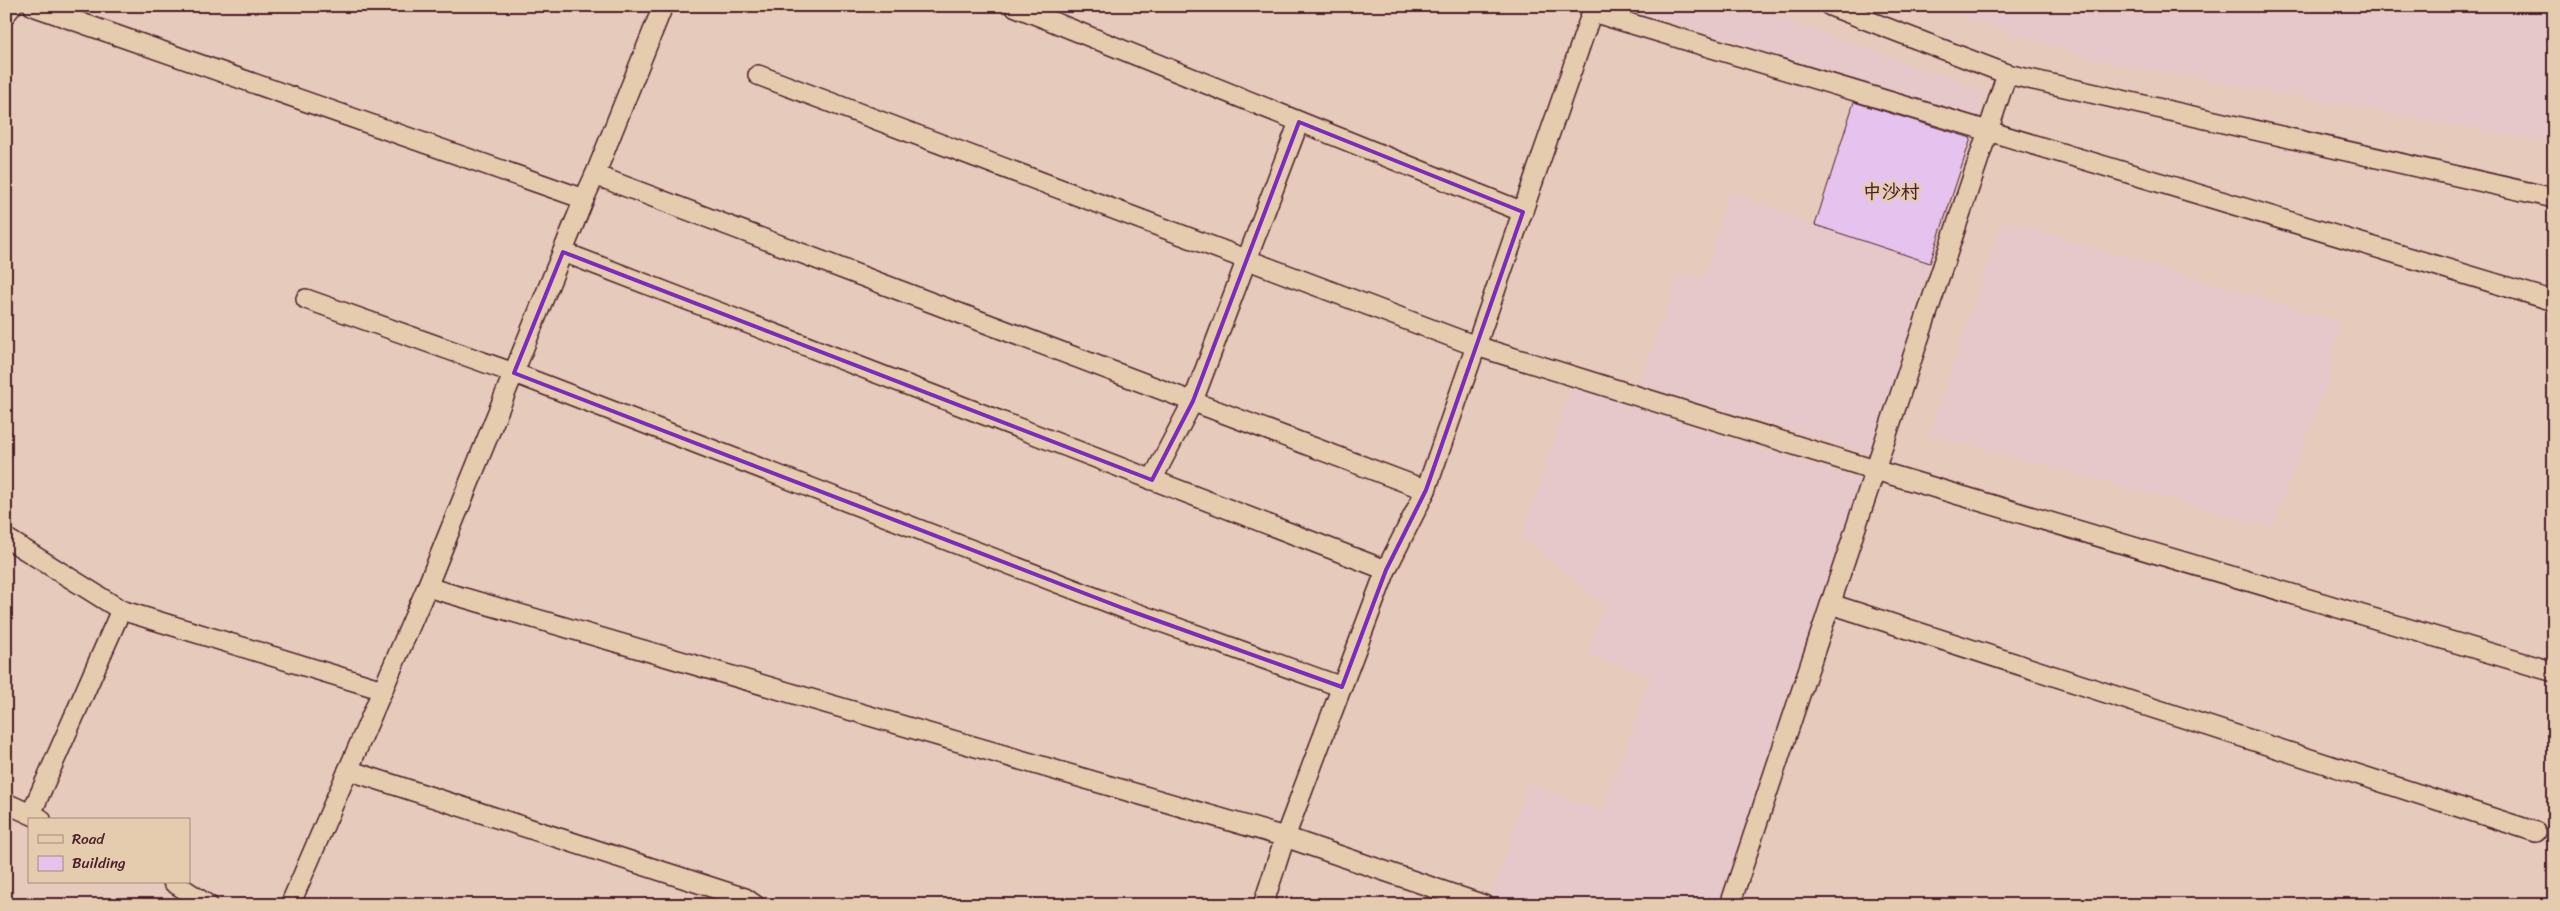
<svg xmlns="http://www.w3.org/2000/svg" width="2560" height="911" font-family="Sriracha,'LXGW WenKai TC',sans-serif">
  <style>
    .built { fill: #e6c8ca }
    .building { fill: #e6c3ee; stroke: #4a1f2b }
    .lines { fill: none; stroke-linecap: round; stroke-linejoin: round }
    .street-casing { stroke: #4a1f2b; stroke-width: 22 }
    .street { stroke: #e6ccae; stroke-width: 19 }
    .marked { fill: none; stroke: #7b2cbf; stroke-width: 4; stroke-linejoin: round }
    .labels { text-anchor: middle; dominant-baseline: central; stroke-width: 5; stroke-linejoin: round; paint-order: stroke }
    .quarter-label { font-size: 19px; font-weight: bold; fill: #4a1f2b; stroke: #e6ccae }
  </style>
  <rect width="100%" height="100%" fill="#e6cabb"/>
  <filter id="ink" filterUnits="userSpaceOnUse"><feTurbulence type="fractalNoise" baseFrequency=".02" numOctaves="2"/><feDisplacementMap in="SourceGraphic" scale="10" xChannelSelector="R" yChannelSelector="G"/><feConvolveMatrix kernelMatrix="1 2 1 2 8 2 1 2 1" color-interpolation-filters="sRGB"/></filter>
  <g filter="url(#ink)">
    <g class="built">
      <path d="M 1633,6 L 1747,6 L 1986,91 L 1978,116 L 1632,10 Z"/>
      <path d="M 1932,6 L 2554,6 L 2554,143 L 2092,59 Z"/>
      <path d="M 1729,192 L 1815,225 L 1930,263 L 1871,453 L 1639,384 L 1678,275 L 1705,276 Z"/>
      <path d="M 2003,220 L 2339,322 L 2329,378 L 2272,527 L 1930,434 Z"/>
      <path d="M 1571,387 L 1861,480 L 1780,717 L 1719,905 L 1520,905 L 1492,895 L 1527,783 L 1602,811 L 1651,676 L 1587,655 L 1605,605 L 1522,537 Z"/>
    </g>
    <path class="building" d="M 1854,102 L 1971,138 L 1930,263 L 1815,225 Z"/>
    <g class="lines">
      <g class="street-casing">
        <g id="street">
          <path d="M 33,6 L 584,199 L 427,587 L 290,905"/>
          <path d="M 1014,6 L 1523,212"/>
          <path d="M 1592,12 L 2554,301"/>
          <path d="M 6,14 L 12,6"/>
          <path d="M 2007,74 L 2554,198"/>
          <path d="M 758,75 L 1476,346 L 1875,470 L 2554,672"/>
          <path d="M 595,175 L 663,6"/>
          <path d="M 584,199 L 595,175 L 1426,490"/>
          <path d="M 563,252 L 1386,570"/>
          <path d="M 306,299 L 514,373 L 1125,609 L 1342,687"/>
          <path d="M 1152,480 L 1193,401 L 1299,122"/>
          <path d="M 6,538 L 121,610 L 383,690"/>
          <path d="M 427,587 L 1285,837 L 1484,905"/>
          <path d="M 1831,604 L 2536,832"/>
          <path d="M 348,770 L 745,898 L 755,905"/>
          <path d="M 6,803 L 41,819"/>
          <path d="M 31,814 L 121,610"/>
          <path d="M 173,882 L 208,905"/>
          <path d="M 1263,905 L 1285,837 L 1386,570 L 1426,490 L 1594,6"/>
          <path d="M 1730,905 L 2007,74 L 1830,6"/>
        </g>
      </g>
      <use href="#street" class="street"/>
    </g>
  </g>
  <path class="marked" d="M 1299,122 L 1523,212 L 1426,490 L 1386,570 L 1342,687 L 1125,609 L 514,373 L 563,252 L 1152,480 L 1193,401 Z"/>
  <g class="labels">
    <g class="quarter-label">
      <text x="1891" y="191">中沙村</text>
    </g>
  </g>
  <rect width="2560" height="911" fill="none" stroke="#e6ccae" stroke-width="25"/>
  <rect x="12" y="12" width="2535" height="886" fill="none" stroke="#4a1f2b" stroke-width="2" filter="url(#ink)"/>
  <rect x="28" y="818" width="162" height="65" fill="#e6ccae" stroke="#a8877a"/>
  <rect x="38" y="835" width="25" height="8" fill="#e6ccae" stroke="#a8877a"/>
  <text x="72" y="844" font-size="15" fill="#4a1f2b">Road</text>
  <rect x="38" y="856" width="25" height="15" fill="#e6c3ee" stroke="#a8877a"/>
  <text x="72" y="868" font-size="15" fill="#4a1f2b">Building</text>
</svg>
